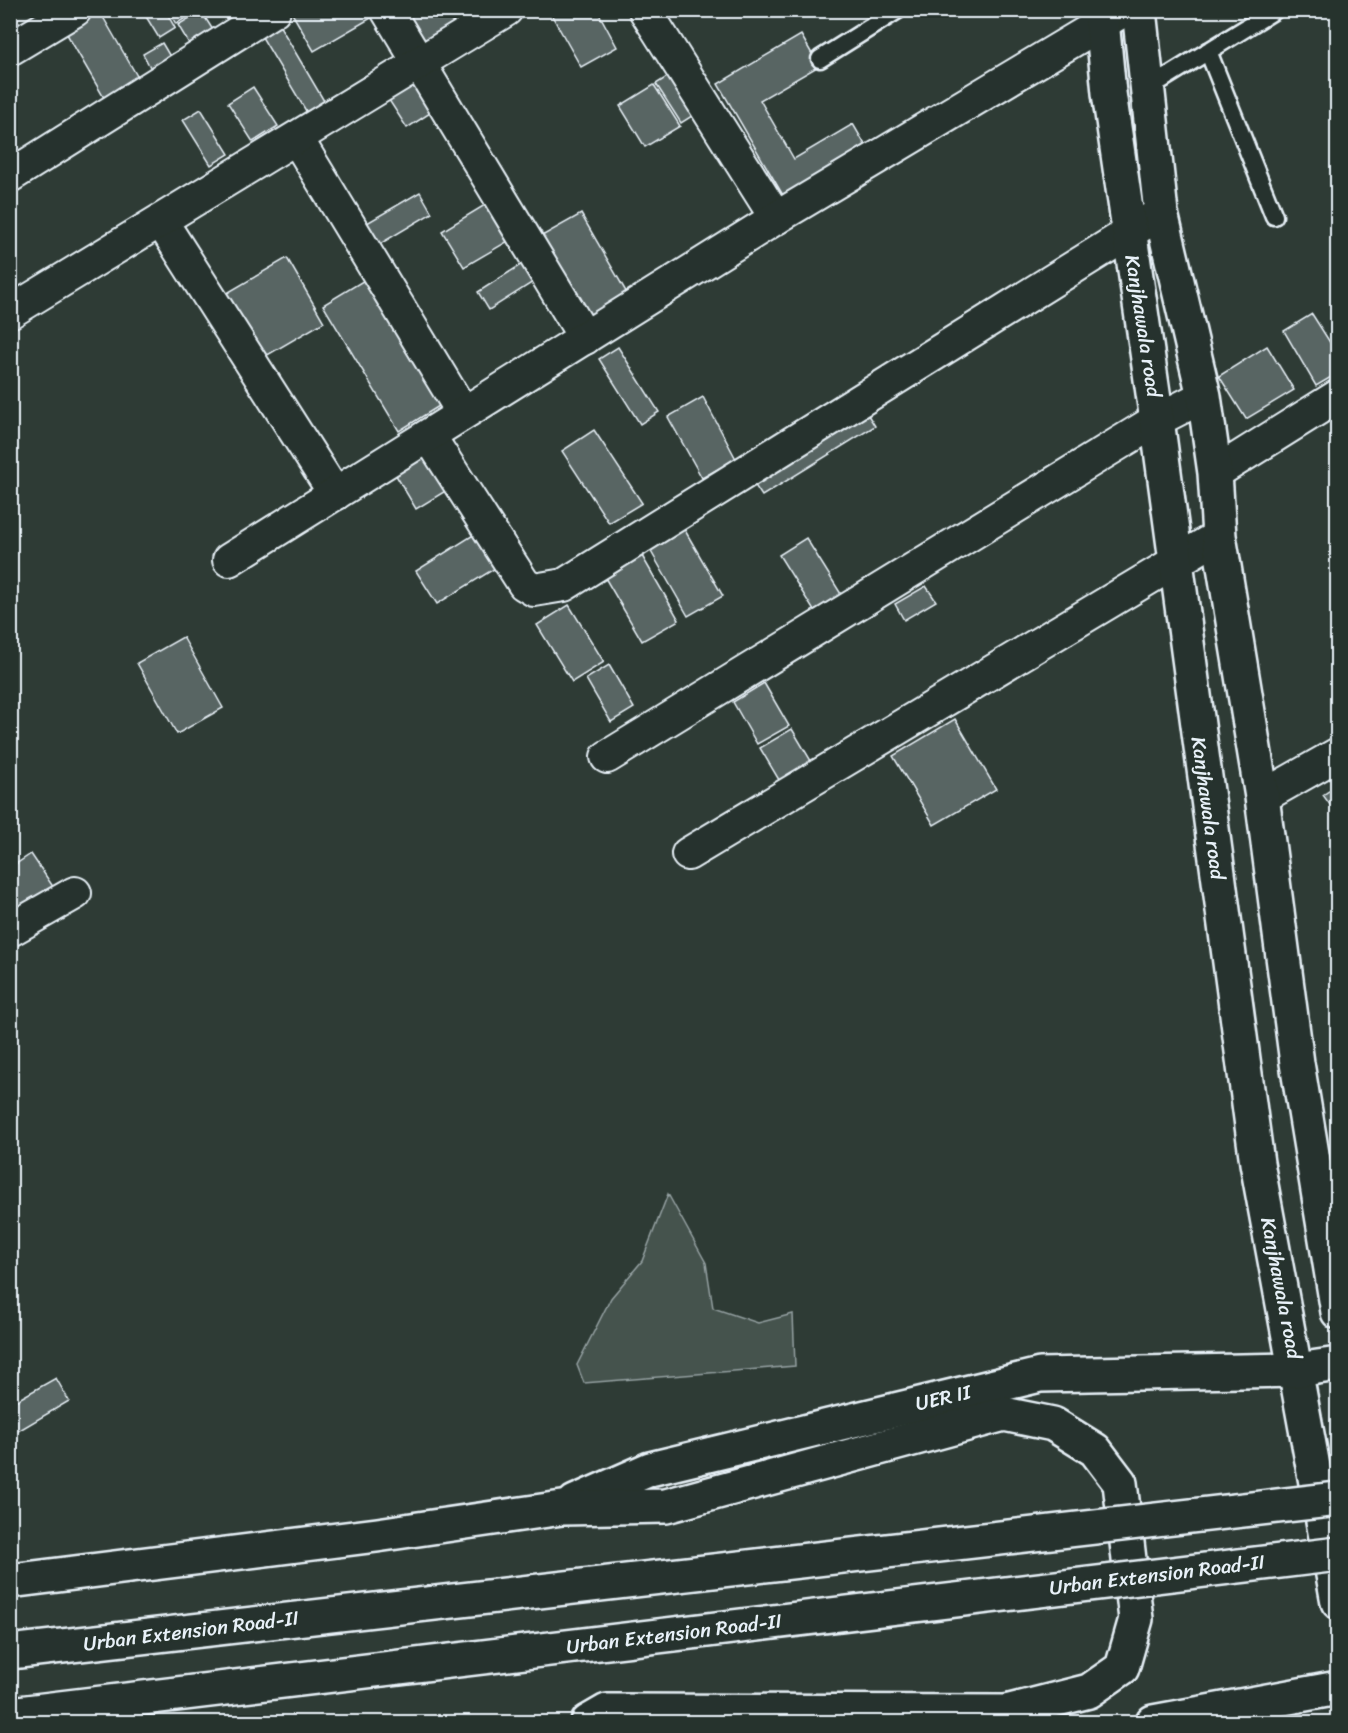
<svg xmlns="http://www.w3.org/2000/svg" width="1348" height="1733" font-family="Sriracha,sans-serif">
  <style>
    .green { fill: #45524e; stroke: #96a2a3; stroke-width: 1.5 }
    .building { fill: #596563; stroke: #e8f1f8; stroke-width: 1.5 }
    .lines { fill: none; stroke-linecap: round; stroke-linejoin: round }
    .lane-casing { stroke: #e8f1f8; stroke-width: 21 }
    .street-casing { stroke: #e8f1f8; stroke-width: 36 }
    .secondary-casing { stroke: #e8f1f8; stroke-width: 38 }
    .primary-casing { stroke: #e8f1f8; stroke-width: 38 }
    .lane { stroke: #26332d; stroke-width: 16 }
    .street { stroke: #26332d; stroke-width: 32 }
    .secondary { stroke: #26332d; stroke-width: 33 }
    .primary { stroke: #26332d; stroke-width: 33 }
    .highway-bridge-casing { stroke: #e8f1f8; stroke-width: 38; stroke-linecap: butt }
    .highway-bridge { stroke: #26332d; stroke-width: 33 }
    .labels { text-anchor: middle; dominant-baseline: central; stroke-width: 4.5; stroke-linejoin: round; paint-order: stroke }
    .street-label { font-size: 20px; fill: #e8f1f8; stroke: #26332d }
  </style>
  <rect width="100%" height="100%" fill="#2e3b35"/>
  <filter id="ink" filterUnits="userSpaceOnUse"><feTurbulence type="fractalNoise" baseFrequency=".0167" numOctaves="2"/><feDisplacementMap in="SourceGraphic" scale="12" xChannelSelector="R" yChannelSelector="G"/><feConvolveMatrix kernelMatrix="1 2 1 2 8 2 1 2 1" color-interpolation-filters="sRGB"/></filter>
  <g filter="url(#ink)">
    <path class="green" d="M 668,1194 L 706,1263 L 713,1308 L 758,1323 L 793,1314 L 795,1366 L 584,1383 L 577,1365 L 611,1298 L 642,1261 Z"/>
    <g class="building">
      <path d="M 99,10 L 141,83 L 107,103 L 64,29 Z"/>
      <path d="M 142,10 L 165,10 L 175,28 L 159,38 Z"/>
      <path d="M 168,10 L 198,10 L 176,24 Z"/>
      <path d="M 222,10 L 268,10 L 234,31 Z"/>
      <path d="M 290,10 L 375,10 L 378,14 L 314,51 Z"/>
      <path d="M 421,10 L 462,10 L 467,19 L 422,47 L 405,21 Z"/>
      <path d="M 556,10 L 597,10 L 617,47 L 581,67 L 551,14 Z"/>
      <path d="M 201,11 L 218,38 L 194,52 L 178,25 Z"/>
      <path d="M 274,16 L 327,106 L 309,116 L 256,27 Z"/>
      <path d="M 801,35 L 819,66 L 760,100 L 794,159 L 853,124 L 867,148 L 784,197 L 718,84 Z"/>
      <path d="M 162,43 L 175,65 L 155,76 L 143,54 Z"/>
      <path d="M 678,70 L 703,109 L 681,123 L 656,84 Z"/>
      <path d="M 419,72 L 441,106 L 407,128 L 385,94 Z"/>
      <path d="M 654,85 L 680,126 L 645,147 L 620,106 Z"/>
      <path d="M 253,87 L 278,126 L 253,142 L 228,103 Z"/>
      <path d="M 201,109 L 229,154 L 211,165 L 183,120 Z"/>
      <path d="M 420,192 L 432,213 L 380,244 L 367,223 Z"/>
      <path d="M 498,197 L 520,234 L 464,267 L 442,231 Z"/>
      <path d="M 581,214 L 628,295 L 588,319 L 540,237 Z"/>
      <path d="M 287,258 L 324,322 L 259,360 L 222,296 Z"/>
      <path d="M 530,259 L 541,277 L 489,310 L 478,292 Z"/>
      <path d="M 376,273 L 452,398 L 399,431 L 323,305 Z"/>
      <path d="M 1312,314 L 1338,355 L 1338,373 L 1316,386 L 1284,331 Z"/>
      <path d="M 1267,346 L 1294,390 L 1246,419 L 1219,376 Z"/>
      <path d="M 618,347 L 659,412 L 640,424 L 599,359 Z"/>
      <path d="M 703,397 L 736,459 L 702,478 L 668,417 Z"/>
      <path d="M 861,404 L 875,426 L 762,496 L 748,475 Z"/>
      <path d="M 594,430 L 642,503 L 609,523 L 562,451 Z"/>
      <path d="M 434,447 L 457,484 L 416,509 L 394,472 Z"/>
      <path d="M 486,527 L 507,561 L 437,604 L 416,571 Z"/>
      <path d="M 683,527 L 723,596 L 688,616 L 649,548 Z"/>
      <path d="M 806,538 L 846,602 L 819,619 L 779,555 Z"/>
      <path d="M 638,549 L 679,620 L 642,641 L 601,571 Z"/>
      <path d="M 926,586 L 936,601 L 904,620 L 895,604 Z"/>
      <path d="M 569,605 L 604,662 L 572,682 L 537,625 Z"/>
      <path d="M 183,637 L 223,708 L 177,734 L 137,663 Z"/>
      <path d="M 609,665 L 634,708 L 611,722 L 586,679 Z"/>
      <path d="M 764,683 L 789,726 L 757,744 L 733,702 Z"/>
      <path d="M 955,719 L 996,789 L 934,825 L 893,756 Z"/>
      <path d="M 792,729 L 817,771 L 785,790 L 760,748 Z"/>
      <path d="M 1338,785 L 1338,816 L 1323,795 Z"/>
      <path d="M 31,854 L 60,897 L 24,921 L 10,901 L 10,868 Z"/>
      <path d="M 56,1378 L 69,1401 L 13,1434 L 10,1429 L 10,1404 Z"/>
    </g>
    <g class="lines">
      <g class="lane-casing">
        <g id="lane">
          <path d="M 1208,51 L 1274,216"/>
          <path d="M 820,59 L 898,10"/>
          <path d="M 1147,89 L 1275,10"/>
        </g>
      </g>
      <g class="street-casing">
        <g id="street">
          <path d="M 387,10 L 585,338"/>
          <path d="M 645,10 L 776,218"/>
          <path d="M 10,49 L 75,10"/>
          <path d="M 297,139 L 463,413"/>
          <path d="M 10,176 L 274,10"/>
          <path d="M 161,221 L 335,494"/>
          <path d="M 10,312 L 506,10"/>
          <path d="M 429,436 L 524,584 L 534,590 L 564,585 L 1161,213"/>
          <path d="M 1215,473 L 1338,396"/>
          <path d="M 229,560 L 776,218 L 1124,10"/>
          <path d="M 607,757 L 1157,420 L 1204,396"/>
          <path d="M 1262,797 L 1338,754"/>
          <path d="M 688,854 L 1219,536"/>
          <path d="M 10,930 L 75,893"/>
        </g>
      </g>
      <g class="secondary-casing">
        <g id="secondary">
          <path d="M 1101,10 L 1109,93 L 1157,420 L 1257,1163 L 1338,1602"/>
          <path d="M 1139,10 L 1161,213 L 1204,396 L 1215,473 L 1219,536 L 1262,797 L 1297,1063 L 1338,1312"/>
        </g>
      </g>
      <g class="primary-casing">
        <g id="primary">
          <path d="M 575,1502 L 650,1469 L 1040,1375 L 1297,1370 L 1338,1364"/>
          <path d="M 10,1581 L 377,1535 L 562,1508 L 666,1506 L 1004,1414 L 1053,1424 L 1095,1450 L 1120,1483 L 1136,1619 L 1122,1668 L 1089,1691 L 1006,1712 L 607,1711 L 588,1722"/>
          <path d="M 1153,1722 L 1338,1688"/>
        </g>
      </g>
      <use href="#lane" class="lane"/>
      <use href="#street" class="street"/>
      <use href="#secondary" class="secondary"/>
      <use href="#primary" class="primary"/>
      <g class="highway-bridge-casing">
        <g id="highway-bridge">
          <path d="M 10,1652 L 1338,1499"/>
          <path d="M 10,1714 L 1338,1554"/>
        </g>
      </g>
      <use href="#highway-bridge" class="highway-bridge"/>
    </g>
  </g>
  <g class="labels">
    <g class="street-label">
      <text transform="translate(1143 326) rotate(81)">Kanjhawala road</text>
      <text transform="translate(1208 808) rotate(82)">Kanjhawala road</text>
      <text transform="translate(1281 1288) rotate(79)">Kanjhawala road</text>
      <text transform="translate(943 1398) rotate(-13)">UER II</text>
      <text transform="translate(1157 1575) rotate(-7)">Urban Extension Road-II</text>
      <text transform="translate(191 1631) rotate(-7)">Urban Extension Road-II</text>
      <text transform="translate(674 1634) rotate(-7)">Urban Extension Road-II</text>
    </g>
  </g>
  <rect width="1348" height="1733" fill="none" stroke="#26332d" stroke-width="36"/>
  <rect x="18" y="18" width="1312" height="1697" fill="none" stroke="#e8f1f8" stroke-width="2" filter="url(#ink)"/>
</svg>
